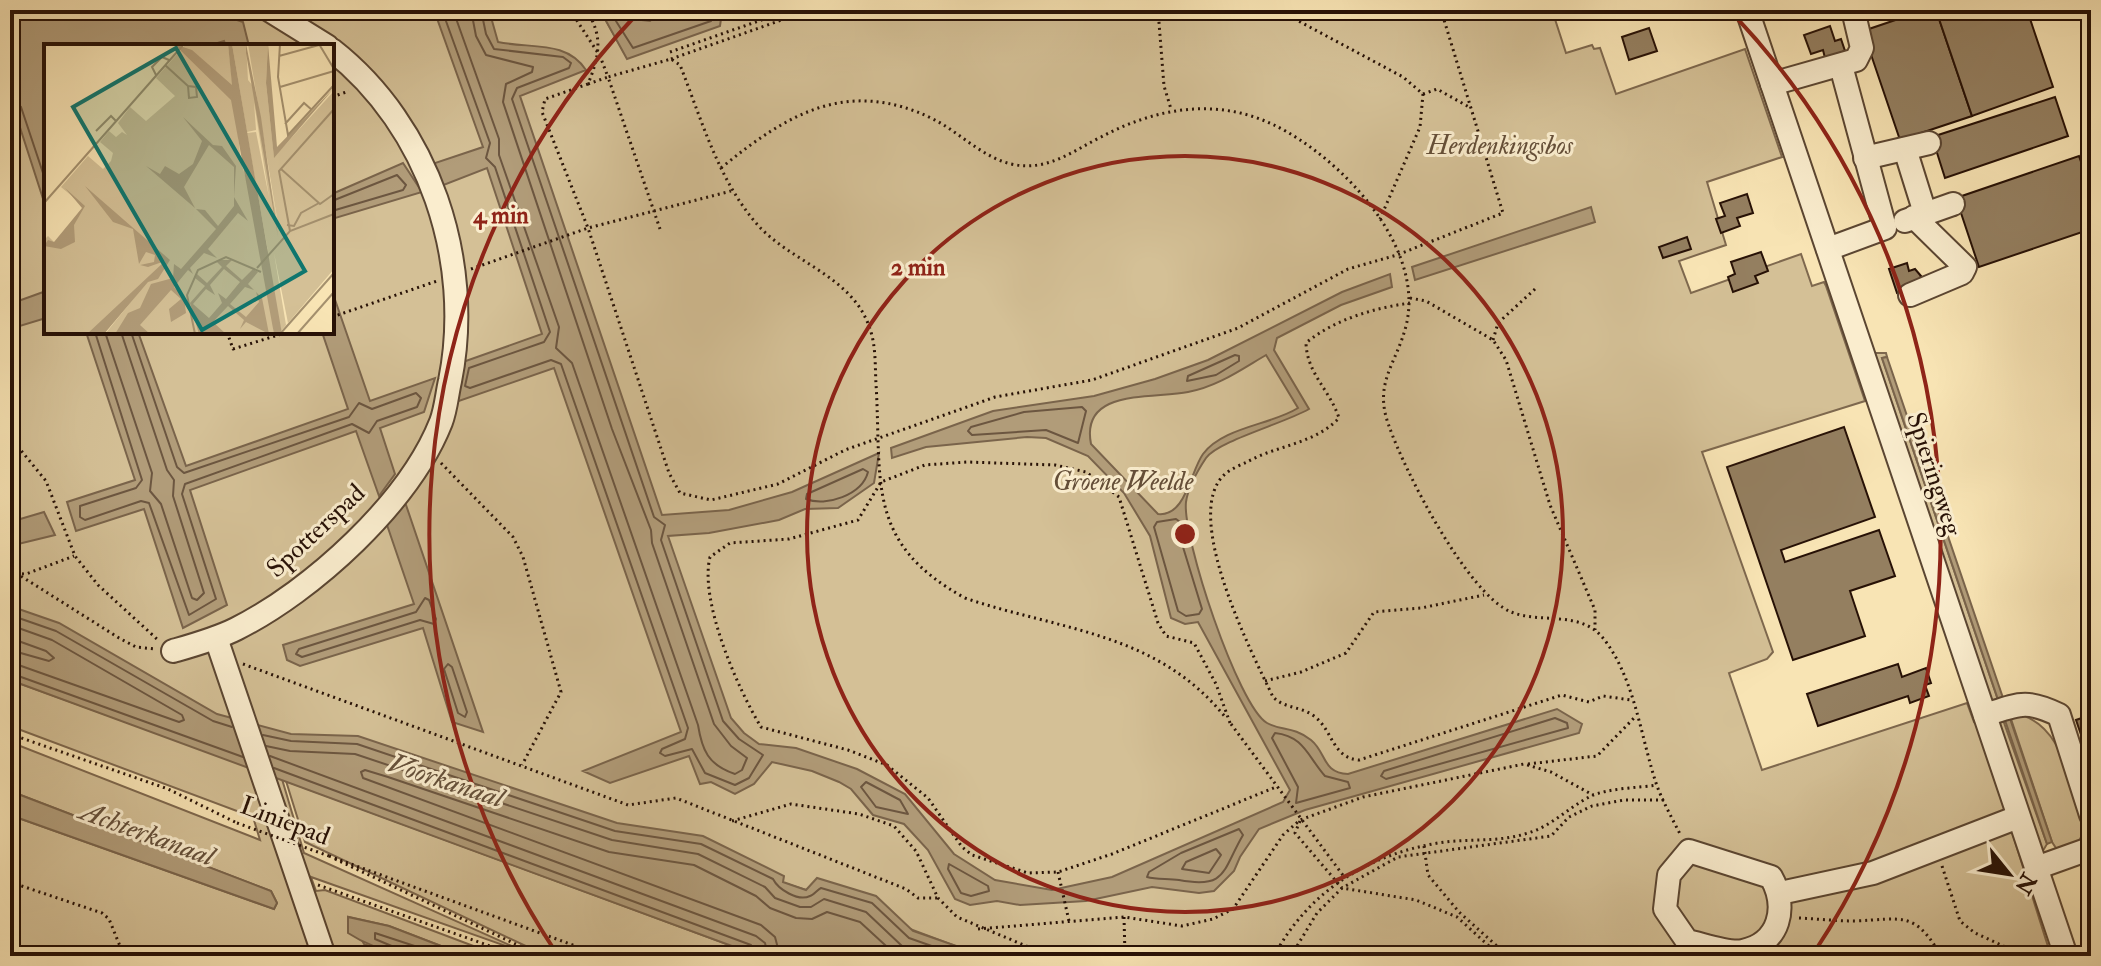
<svg xmlns="http://www.w3.org/2000/svg" width="2101" height="966" font-family="'IM FELL Double Pica',serif">
  <style>
    .green { fill: #d4c096; stroke: #7e684e; stroke-width: 2; fill-rule: evenodd }
    .water { fill: #b19c79; stroke: #7a644b; stroke-width: 2; fill-rule: evenodd }
    .lines { fill: none; stroke-linecap: round; stroke-linejoin: round }
    .shore { stroke: #6c5640; stroke-width: 2 }
    .building { fill: #947f60; stroke: #271106; stroke-width: 2 }
    .minor-casing { stroke: #5b4632; stroke-width: 26 }
    .path { stroke: #271106; stroke-width: 3; stroke-dasharray: 2 4; stroke-linecap: butt }
    .minor { stroke: #faedce; stroke-width: 22 }
    .path-bridge { stroke: #271106; stroke-width: 3; stroke-dasharray: 2 4; stroke-linecap: butt }
    .ring { fill: none; stroke: #8f2418; stroke-width: 4 }
    .labels { text-anchor: middle; dominant-baseline: central; stroke-width: 6; stroke-linejoin: round; paint-order: stroke }
    .park-label { font-size: 26px; font-style: italic; fill: #644e38; stroke: #faedce }
    .street-label { font-size: 26px; fill: #271106; stroke: #faedce }
    .water-label { font-size: 28px; font-style: italic; fill: #65503a; stroke: #faedce }
    .inset-road { fill: none; stroke: #a4906e; stroke-width: 2 }
    .view { fill: #0f766e; fill-opacity: 0.15; stroke: #0f766e; stroke-width: 4 }
    .inset-edge { fill: none; stroke: #271106; stroke-width: 4 }
    .centre { fill: #8f2418; stroke: #faedce; stroke-width: 4 }
    .ring-label { font-size: 24px; text-anchor: middle; font-weight: bold; fill: #8f2418; stroke: #faedce; stroke-width: 6; stroke-linejoin: round; paint-order: stroke }
  </style>
  <rect width="100%" height="100%" fill="#f8e4b4"/>
  <filter id="stains"><feTurbulence type="fractalNoise" baseFrequency=".0025" numOctaves="4"/><feColorMatrix values="0 0 0 0 .2 0 0 0 0 .09 0 0 0 0 .02 0 0 0 .5 -.17"/></filter>
  <radialGradient id="worn" r=".72"><stop offset=".6" stop-color="#630" stop-opacity="0"/><stop offset="1" stop-color="#630" stop-opacity=".3"/></radialGradient>
  <g class="green">
    <path d="M 10,10 L 600,10 L 626,56 L 641,44 L 617,10 L 1552,10 L 1566,53 L 1592,45 L 1594,49 L 1600,48 L 1616,94 L 1745,49 L 1782,157 L 1707,182 L 1726,245 L 1679,261 L 1691,293 L 1801,254 L 1812,286 L 1824,282 L 1826,286 L 1865,401 L 1702,452 L 1773,652 L 1767,659 L 1729,673 L 1762,770 L 1967,703 L 1974,722 L 1977,721 L 2051,956 L 982,956 L 806,890 L 609,827 L 268,732 L 304,853 L 534,956 L 311,877 L 316,891 L 325,890 L 500,956 L 467,956 L 389,926 L 349,917 L 364,944 L 398,956 L 10,956 L 10,815 L 274,909 L 277,903 L 271,891 L 10,791 L 10,742 L 260,840 L 253,817 L 10,726 L 10,680 L 237,762 L 10,608 ZM 46,46 L 332,46 L 332,332 L 46,332 Z"/>
    <path d="M 1873,353 L 1886,353 L 1887,357 L 1882,358 L 1999,703 L 1991,701 Z"/>
    <path d="M 2009,713 C 2063,716 2071,787 2086,828 L 2081,842 L 2058,851 L 2052,842 Z"/>
    <path d="M 2002,717 L 2047,844 L 2041,854 L 1995,720 Z"/>
    <path d="M 286,781 L 759,956 L 547,956 L 305,842 Z"/>
  </g>
  <g class="water">
    <path d="M 10,10 L 207,10 L 243,22 L 249,46 L 226,46 L 224,41 L 208,46 L 46,46 L 46,208 L 14,109 L 10,110 Z"/>
    <path d="M 434,10 L 489,10 L 498,42 C 531,49 566,40 586,70 L 520,96 L 662,515 L 729,510 L 792,492 L 879,453 L 874,483 L 838,508 L 805,509 L 779,520 L 709,533 L 668,536 L 731,718 L 744,733 L 759,744 L 796,748 L 857,769 L 905,794 L 954,854 L 995,880 L 1052,890 L 1112,877 L 1283,802 L 1290,790 L 1198,622 L 1185,624 L 1171,618 L 1150,536 L 1124,493 L 1088,456 L 1046,438 L 1027,437 L 926,447 L 892,458 L 891,448 L 993,411 L 1094,396 L 1155,379 L 1208,360 L 1342,292 L 1390,274 L 1392,287 L 1341,305 L 1277,338 L 1274,350 L 1309,409 C 1285,423 1218,441 1206,458 C 1198,470 1188,488 1186,502 C 1182,537 1238,706 1267,723 C 1281,731 1293,726 1311,740 C 1327,753 1322,773 1348,774 L 1557,709 L 1582,724 L 1579,733 L 1305,810 L 1259,829 L 1240,857 L 1234,871 L 1214,891 L 1199,893 L 1152,887 L 1086,901 L 1020,905 L 997,901 L 970,905 L 955,899 L 928,850 L 904,824 L 873,815 L 851,789 L 839,782 L 812,771 L 772,762 L 754,784 L 735,794 L 711,782 L 700,784 L 689,756 L 610,783 L 583,771 L 681,732 L 554,368 L 453,403 L 460,363 L 542,334 L 487,168 L 441,186 L 432,164 L 483,147 ZM 1266,355 L 1298,408 C 1271,425 1223,427 1203,454 C 1190,472 1186,517 1158,514 L 1091,444 C 1080,388 1153,399 1188,392 C 1217,387 1242,369 1266,355 Z"/>
    <path d="M 600,10 L 635,10 L 642,20 L 650,21 L 661,10 L 728,10 L 722,12 L 720,26 L 627,59 Z"/>
    <path d="M 403,163 L 422,192 L 332,219 L 332,194 Z"/>
    <path d="M 1591,207 L 1595,222 L 1415,280 L 1412,267 Z"/>
    <path d="M 46,291 L 46,318 L 10,329 L 10,304 Z"/>
    <path d="M 332,291 L 370,401 L 435,378 L 424,412 L 380,428 L 395,474 L 379,496 L 356,431 L 190,490 L 227,605 L 183,628 L 144,509 L 76,531 L 67,502 L 135,480 L 86,332 L 138,332 L 186,466 L 348,409 L 322,332 L 332,332 Z"/>
    <path d="M 1887,357 L 2052,842 L 2047,844 L 1882,358 Z"/>
    <path d="M 405,502 L 483,732 L 452,722 L 423,628 L 300,666 L 287,660 L 283,645 L 414,604 L 386,522 Z"/>
    <path d="M 44,512 L 55,535 L 10,546 L 10,522 Z"/>
    <path d="M 10,606 L 59,623 L 217,714 L 291,734 L 358,736 L 617,823 L 703,836 L 784,876 L 783,882 L 806,890 L 817,878 L 876,896 L 913,931 L 985,956 L 759,956 L 10,680 Z"/>
    <path d="M 10,791 L 271,891 L 277,903 L 274,909 L 10,815 Z"/>
    <path d="M 348,917 L 389,926 L 467,956 C 423,956 386,958 348,933 Z"/>
  </g>
  <g class="lines">
    <g class="shore">
      <path d="M 442,10 L 490,143 L 486,158 L 495,167 L 550,332 L 544,342 L 469,368 L 465,386 L 470,388 L 551,360 L 561,364 L 688,728 L 685,739 L 662,749 L 660,753 L 665,756 L 692,749 L 705,773 L 735,785 L 749,778 L 763,755 L 739,739 L 723,721 L 661,540 L 665,525 L 654,517 L 512,99 L 517,88 L 569,68 L 571,63 L 563,57 L 494,49 L 486,34 L 481,10"/>
      <path d="M 453,10 L 499,139 L 499,155 L 559,327 L 556,348 L 572,363 L 698,725 C 702,750 708,765 735,774 L 742,770 L 747,758 L 731,746 L 714,724 L 652,543 L 651,530 L 612,429 L 503,102 L 506,84 L 532,72 L 533,67 L 486,55 L 476,36 L 471,10"/>
      <path d="M 609,10 L 633,48 L 711,21 L 715,10"/>
      <path d="M 10,101 L 21,107 L 46,182"/>
      <path d="M 332,201 L 397,175 L 406,185 L 403,190 L 332,211"/>
      <path d="M 95,332 L 142,480 L 136,488 L 80,506 L 80,517 L 85,520 L 141,501 L 149,503 L 189,615 L 216,599 L 182,494 L 185,484 L 352,424 L 369,433 L 377,421 L 417,407 L 421,398 L 416,393 L 372,409 L 359,403 L 349,417 L 184,473 L 177,467 L 131,332"/>
      <path d="M 105,332 L 152,473 L 150,491 L 161,504 L 192,598 L 197,600 L 204,593 L 173,496 L 174,480 L 167,470 L 121,332"/>
      <path d="M 1235,355 L 1239,356 L 1239,361 L 1216,375 L 1187,381 L 1188,376 Z"/>
      <path d="M 1082,407 L 1086,411 L 1078,443 L 1046,430 L 972,435 L 968,431 L 971,427 L 1024,412 Z"/>
      <path d="M 863,469 L 868,472 C 862,495 826,507 806,499 L 807,494 Z"/>
      <path d="M 1176,519 L 1180,522 L 1183,547 L 1202,609 L 1199,614 L 1186,616 L 1178,611 L 1154,527 L 1157,522 Z"/>
      <path d="M 425,598 L 429,600 L 436,619 L 434,624 L 420,620 L 302,657 L 296,654 L 299,649 L 416,612 Z"/>
      <path d="M 10,615 L 56,631 L 213,721 L 232,727"/>
      <path d="M 10,625 L 52,640 L 182,715 L 184,720 L 179,722 L 10,662"/>
      <path d="M 10,638 L 46,651 L 54,658 L 49,661 L 10,650"/>
      <path d="M 448,664 L 452,667 L 467,712 L 465,717 L 458,713 L 444,669 Z"/>
      <path d="M 10,673 L 243,757"/>
      <path d="M 1555,718 L 1567,723 L 1568,728 L 1386,779 L 1381,776 L 1384,771 Z"/>
      <path d="M 1275,733 C 1304,736 1308,757 1325,776 L 1348,782 L 1350,788 L 1296,803 L 1298,787 L 1272,738 Z"/>
      <path d="M 263,735 L 291,741 L 357,744 L 615,831 L 701,844 L 773,879 C 778,889 798,902 810,896 C 814,895 817,890 821,888 L 872,903 L 909,938 L 960,956"/>
      <path d="M 266,746 L 290,751 L 355,754 L 612,840 L 698,854 L 765,887 L 775,898 L 800,907 L 811,907 L 824,899 L 866,912 L 902,946 L 930,956"/>
      <path d="M 270,756 L 756,936 L 765,943 L 768,956"/>
      <path d="M 274,768 L 751,945 L 758,956"/>
      <path d="M 866,782 L 900,800 L 908,814 L 876,807 L 861,787 Z"/>
      <path d="M 1239,829 L 1243,835 C 1222,871 1227,889 1179,880 C 1169,878 1157,880 1147,877 L 1149,872 L 1181,853 Z"/>
      <path d="M 1216,849 L 1221,855 L 1209,873 L 1182,869 L 1186,862 Z"/>
      <path d="M 949,864 L 988,886 L 989,891 L 971,896 L 961,893 L 948,869 Z"/>
      <path d="M 397,956 L 394,947 L 375,939 L 375,933 L 445,956"/>
      <path d="M 780,956 L 775,937 L 761,925 L 363,778 L 361,772 L 365,770 L 388,777 L 609,852 L 694,865 L 756,896 L 770,908 L 796,918 L 812,919 L 827,912 L 860,922 L 897,956"/>
    </g>
  </g>
  <g class="building">
    <path d="M 1925,10 L 1936,10 L 1972,116 L 1900,140 L 1863,31 Z"/>
    <path d="M 1936,10 L 2027,10 L 2053,87 L 1972,116 Z"/>
    <path d="M 1830,26 L 1835,41 L 1841,39 L 1845,51 L 1825,58 L 1823,50 L 1811,54 L 1804,35 Z"/>
    <path d="M 1649,28 L 1657,51 L 1629,60 L 1622,37 Z"/>
    <path d="M 2055,97 L 2068,136 L 1945,178 L 1932,137 Z"/>
    <path d="M 2079,156 L 2091,191 L 2091,229 L 1979,267 L 1956,198 Z"/>
    <path d="M 1747,194 L 1753,213 L 1737,218 L 1740,226 L 1721,233 L 1716,219 L 1725,216 L 1720,203 Z"/>
    <path d="M 1687,237 L 1691,249 L 1663,258 L 1659,247 Z"/>
    <path d="M 1761,252 L 1768,271 L 1755,276 L 1758,283 L 1733,292 L 1728,277 L 1735,274 L 1731,262 Z"/>
    <path d="M 1907,263 L 1909,271 L 1915,269 L 1921,276 L 1915,287 L 1897,293 L 1889,269 Z"/>
    <path d="M 1844,427 L 1875,517 L 1781,550 L 1785,562 L 1879,530 L 1895,576 L 1850,591 L 1865,636 L 1793,660 L 1727,467 Z"/>
    <path d="M 1898,664 L 1902,677 L 1926,668 L 1931,683 L 1925,685 L 1929,696 L 1910,703 L 1908,696 L 1818,726 L 1807,694 Z"/>
    <path d="M 2091,715 L 2091,764 L 2076,720 Z"/>
  </g>
  <g class="lines">
    <g class="minor-casing">
      <g id="minor">
        <path d="M 269,10 L 327,46"/>
        <path d="M 1747,10 L 2066,956"/>
        <path d="M 1772,84 L 1856,60 L 1862,48 L 1853,10"/>
        <path d="M 1905,149 L 1925,213"/>
        <path d="M 1865,158 L 1929,143"/>
        <path d="M 1905,221 L 1953,204"/>
        <path d="M 1828,249 L 1885,228 L 1841,66"/>
        <path d="M 1910,295 L 1962,273 L 1965,267 L 1914,217"/>
        <path d="M 216,638 L 324,956"/>
        <path d="M 173,651 C 194,645 216,639 236,629 C 312,591 409,503 441,422 C 446,409 447,394 450,381 C 474,261 429,126 332,50"/>
        <path d="M 1985,715 C 2019,704 2026,699 2059,715 L 2091,815"/>
        <path d="M 1689,851 L 1771,877 C 1788,907 1780,943 1743,951 C 1728,954 1702,944 1687,941 L 1665,909 L 1669,875 Z"/>
        <path d="M 2036,868 L 2089,849 L 2091,844"/>
        <path d="M 1780,893 L 1873,873 L 2018,817"/>
      </g>
    </g>
    <g class="path">
      <path d="M 570,10 L 600,56 L 608,77 L 671,59 L 680,65 C 701,118 718,179 756,223 C 789,262 853,275 870,329 C 876,346 875,366 876,384 C 882,482 865,543 965,598 C 1062,631 1157,632 1226,718"/>
      <path d="M 586,10 C 604,36 599,57 588,84 L 545,99 L 542,112 L 588,228 L 669,473 L 680,493 L 711,500 L 778,484 L 845,450 L 995,397 L 1092,380 L 1238,328 L 1348,269 L 1397,255 L 1503,213 L 1441,10"/>
      <path d="M 1158,10 L 1164,86 L 1171,109"/>
      <path d="M 1278,10 L 1403,77 L 1423,94 L 1420,127 L 1380,219"/>
      <path d="M 670,52 L 790,10"/>
      <path d="M 671,59 L 810,10"/>
      <path d="M 588,84 L 608,77 L 660,229"/>
      <path d="M 1423,94 L 1437,89 L 1469,107"/>
      <path d="M 332,97 L 349,91"/>
      <path d="M 721,168 C 787,114 848,77 933,119 C 959,132 982,157 1011,164 C 1047,172 1071,152 1101,137 C 1156,108 1216,97 1274,125 C 1340,157 1426,246 1406,326 C 1396,365 1373,383 1389,426 C 1405,472 1467,593 1511,612 C 1541,624 1580,610 1603,638 C 1635,678 1641,739 1657,786 C 1663,802 1672,818 1680,834"/>
      <path d="M 471,269 L 588,228 L 731,191"/>
      <path d="M 1410,298 L 1426,301 L 1493,340 L 1506,360 L 1550,505 L 1595,610 L 1595,630"/>
      <path d="M 1410,303 C 1374,308 1333,320 1306,343 C 1307,374 1330,390 1339,418 C 1315,444 1277,445 1247,462 C 1240,465 1231,469 1225,474 C 1180,514 1253,655 1273,697 C 1285,709 1301,706 1314,716 C 1333,730 1332,758 1359,760 L 1562,695 L 1589,702 L 1603,696 L 1631,700"/>
      <path d="M 332,317 L 437,281"/>
      <path d="M 227,332 L 233,349 L 288,332"/>
      <path d="M 1493,340 L 1498,323 L 1535,289"/>
      <path d="M 10,437 L 46,481 L 75,556 L 98,585 L 158,640"/>
      <path d="M 441,463 L 513,537 L 523,557 L 561,692 L 522,765"/>
      <path d="M 10,573 L 26,574 L 74,556"/>
      <path d="M 16,573 L 119,638 L 136,647 L 155,649"/>
      <path d="M 243,664 L 628,805 L 676,798 L 906,889 L 918,898 L 938,898"/>
      <path d="M 1265,681 L 1301,672 L 1346,653 L 1374,612 L 1421,608 L 1484,595"/>
      <path d="M 1230,723 L 1216,684 L 1194,643 L 1166,636 L 1158,623 L 1119,497 L 1086,472 L 1055,465 L 967,462 L 925,465 L 881,482 L 858,520 L 789,539 L 730,543 L 710,557 C 699,601 738,689 761,727 L 848,750 L 887,765 L 928,798 L 962,847 L 972,855 L 1028,873 L 1058,872 L 1112,854 L 1276,787"/>
      <path d="M 1231,724 L 1345,878"/>
      <path d="M 10,734 L 168,789 L 237,823"/>
      <path d="M 1528,764 L 1597,756 L 1635,717"/>
      <path d="M 732,821 L 791,804 L 859,814 L 894,826 L 916,851 L 938,898 L 957,917 L 1050,956"/>
      <path d="M 1300,821 L 1295,833 L 1342,888 L 1398,857 L 1551,836 L 1569,817 L 1592,806 L 1624,800 L 1664,800"/>
      <path d="M 1424,846 L 1428,875 L 1459,912 L 1508,956"/>
      <path d="M 329,856 L 603,956"/>
      <path d="M 335,859 L 541,956"/>
      <path d="M 1942,866 L 1960,921 L 1975,933 L 2025,956"/>
      <path d="M 1058,872 L 1069,921"/>
      <path d="M 10,882 L 102,913 L 109,919 L 124,956"/>
      <path d="M 318,885 L 518,956"/>
      <path d="M 10,914 L 15,923 L 10,936"/>
      <path d="M 1124,917 L 1125,956"/>
      <path d="M 1799,918 C 1818,919 1837,921 1856,921 C 1901,919 1915,910 1941,956"/>
      <path d="M 978,929 L 1124,917 L 1182,926 L 1213,919 L 1233,909 L 1283,835 L 1300,820 L 1363,797 L 1524,764 L 1551,772 L 1593,795"/>
      <path d="M 1274,956 C 1308,892 1367,855 1438,843 C 1468,838 1498,843 1528,833 C 1552,826 1569,807 1591,796 C 1609,788 1637,788 1657,785"/>
      <path d="M 1291,956 L 1317,913 L 1342,888 L 1416,900 L 1457,917 L 1500,956"/>
      <path d="M 1652,956 L 1668,949"/>
    </g>
    <use href="#minor" class="minor"/>
    <path class="path-bridge" d="M 237,823 L 329,856"/>
  </g>
  <g class="ring">
    <circle cx="1185" cy="534" r="378"/>
    <path d="M555 951A755 755 0 0 1 637 14M1733 14A755 755 0 0 1 1815 951"/>
  </g>
  <g class="labels">
    <g class="park-label">
      <text x="1500" y="146">Herdenkingsbos</text>
      <text x="1123" y="482">Groene Weelde</text>
    </g>
    <g class="street-label">
      <text transform="translate(1934 474) rotate(72)">Spieringweg</text>
      <text transform="translate(316 531) rotate(-43)">Spotterspad</text>
      <text transform="translate(285 821) rotate(21)">Liniepad</text>
    </g>
    <g class="water-label">
      <text transform="translate(446 781) rotate(18)">Voorkanaal</text>
      <text transform="translate(147 834) rotate(20)">Achterkanaal</text>
    </g>
  </g>
  <g transform="translate(44 44)">
    <rect width="290" height="290" fill="#f8e4b4"/>
    <path d="M 142,0 L 184,0 L 197,118 L 224,208 L 203,89 L 212,88 L 225,153 L 210,58 L 212,86 L 203,88 L 188,0 L 202,0 L 204,36 L 209,42 L 236,192 L 204,0 L 224,0 L 222,39 L 230,113 L 290,47 L 290,225 L 244,279 L 230,209 L 242,281 L 237,287 L 224,215 L 230,290 L 61,290 L 95,248 L 56,290 L 0,290 L 0,196 L 4,192 L 11,199 L 40,162 L 17,143 L 44,112 L 59,125 L 67,117 L 69,109 L 56,98 L 65,87 L 72,93 L 78,88 L 83,91 L 74,79 L 86,63 L 102,77 L 131,52 L 112,34 Z" fill="#d4c096"/>
    <path d="M 130,0 L 148,6 L 188,41 L 184,0 L 188,0 L 238,290 L 230,290 L 187,56 ZM 202,0 L 217,73 L 234,193 L 202,9 ZM 224,0 L 233,103 L 290,44 L 230,114 L 222,39 ZM 139,73 L 169,101 L 178,102 L 192,122 L 190,153 L 204,177 L 194,169 L 164,205 L 173,214 L 160,209 L 146,224 L 149,230 L 144,226 L 130,243 L 140,253 L 142,269 L 127,278 L 125,265 L 137,255 L 127,246 L 96,281 L 106,290 L 71,290 L 84,269 L 96,264 L 107,240 L 129,234 L 130,220 L 137,225 L 172,185 L 152,165 L 161,166 L 174,182 L 190,162 L 190,123 L 165,101 L 140,143 L 151,164 L 102,122 L 116,130 L 121,122 L 135,130 L 149,120 L 158,97 ZM 41,142 L 126,216 L 114,235 L 104,238 L 60,290 L 43,290 L 121,217 L 104,223 L 96,221 L 110,218 L 111,211 L 102,208 L 95,220 L 89,185 L 69,178 ZM 21,144 L 41,162 L 30,181 L 31,198 L 17,205 L 0,202 L 4,196 L 10,198 L 38,164 ZM 176,216 L 188,216 L 182,222 L 198,236 L 209,225 L 214,228 L 204,240 L 210,246 L 201,243 L 186,260 L 202,273 L 215,258 L 212,248 L 218,254 L 225,290 L 202,278 L 196,285 L 200,276 L 184,262 L 169,278 L 182,290 L 155,290 L 146,259 L 161,242 L 151,234 L 153,230 L 163,239 L 178,223 L 172,217 ZM 180,225 L 196,238 L 182,255 L 174,249 L 178,259 L 165,274 L 149,260 L 162,245 L 171,251 L 166,241 Z" fill="#b19c79" fill-rule="evenodd"/>
    <path class="inset-road" d="M 236,0 L 234,33 L 244,91 L 290,41M 275,0 L 290,25M 235,12 L 275,1M 121,21 L 144,42 L 152,43 L 153,53 L 145,54 L 144,42M 112,31 L 108,23 L 118,13 L 125,16M 236,43 L 290,27M 241,80 L 260,59 L 268,66M 52,87 L 67,72 L 72,77M 237,125 L 276,160 L 290,150M 0,159 L 140,0M 243,181 L 250,182 L 257,169 L 275,159M 246,187 L 235,127 L 290,65M 213,224 L 246,187 L 290,170M 151,290 L 143,251 L 154,226 L 182,213 L 217,228M 236,290 L 290,229M 253,290 L 290,248"/>
    <path class="view" d="M 132,4 L 261,227 L 158,286 L 29,63 Z"/>
    <rect width="290" height="290" class="inset-edge"/>
  </g>
  <circle cx="1185" cy="534" r="12" class="centre"/>
  <g class="ring-label">
    <text x="501" y="223">4 min</text>
    <text x="918" y="275">2 min</text>
  </g>
  <rect width="2101" height="966" fill="none" stroke="#f8e4b4" stroke-width="40"/>
  <rect x="12" y="12" width="2077" height="942" fill="none" stroke="#271106" stroke-width="4"/>
  <rect x="20" y="20" width="2061" height="926" fill="none" stroke="#271106" stroke-width="2"/>
  <g transform="translate(2009 874) rotate(120)" stroke="#faedce" stroke-width="6" paint-order="stroke">
  <path d="M0-6L14 30L0 20L-14 30Z" fill="#271106"/>
  <text y="-12" font-size="22" font-weight="bold" text-anchor="middle" fill="#271106">N</text>
  </g>
  <rect width="100%" height="100%" filter="url(#stains)"/>
  <rect width="100%" height="100%" fill="url(#worn)"/>
</svg>
